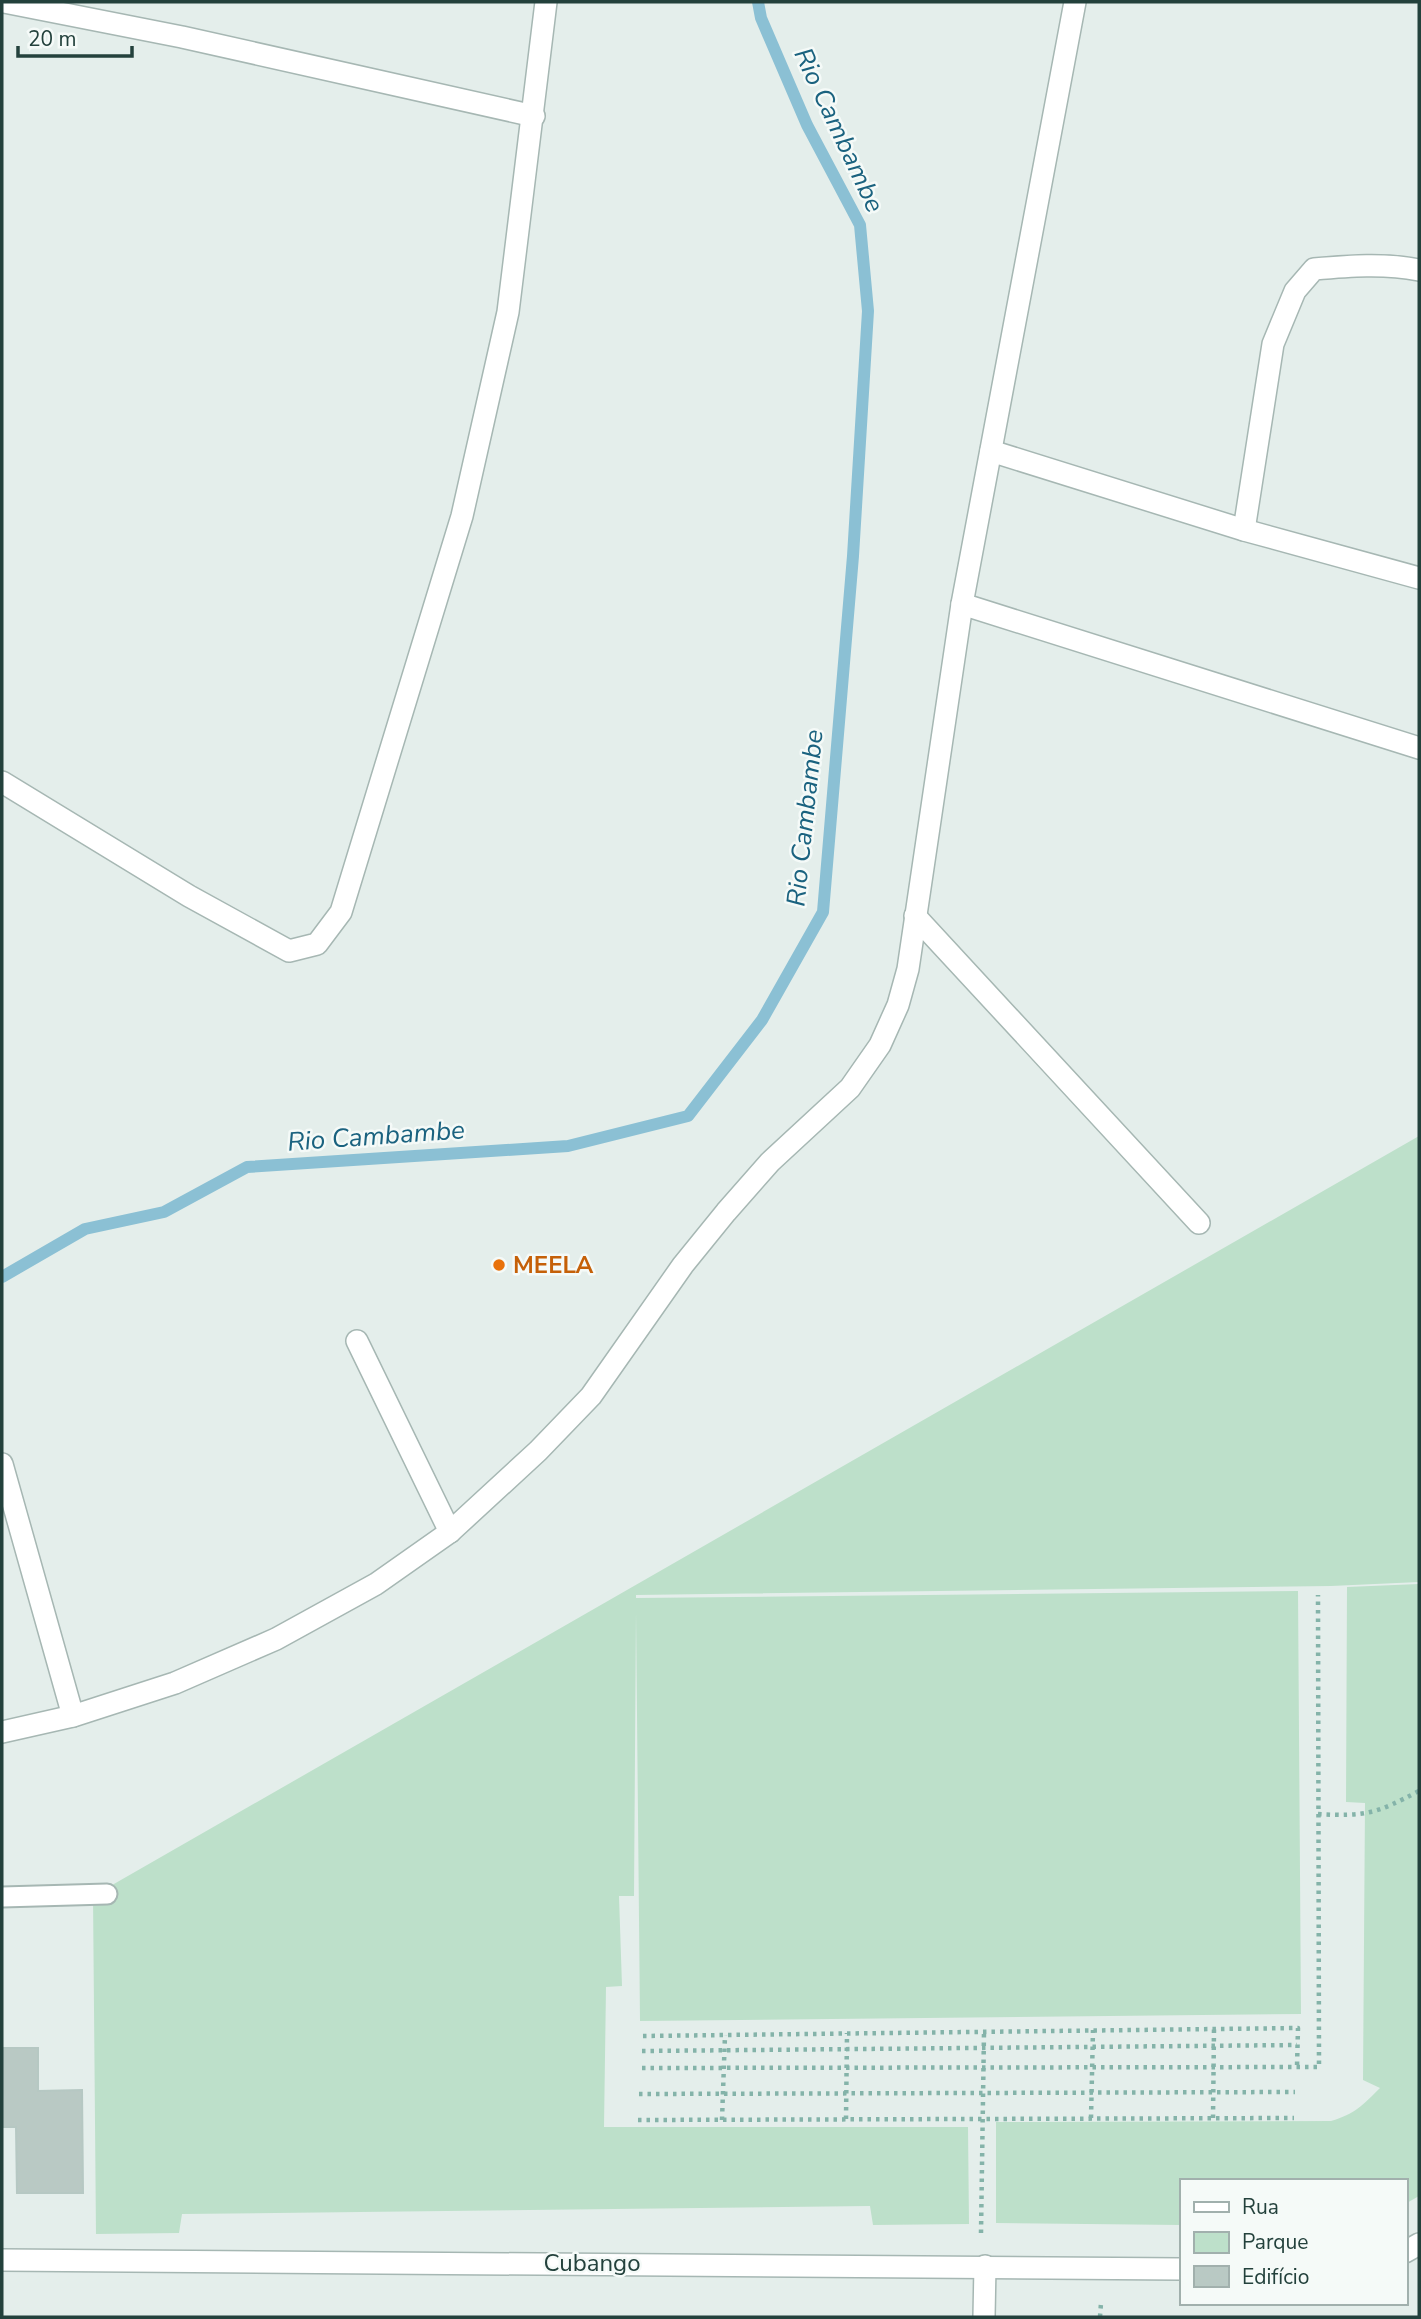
<svg xmlns="http://www.w3.org/2000/svg" width="1421" height="2319" font-family="'Nunito Sans',sans-serif">
  <style>
    .green { fill: #bde0ca }
    .lines { fill: none; stroke-linecap: round; stroke-linejoin: round }
    .stream { stroke: #8bc0d4; stroke-width: 12 }
    .building { fill: #b9c9c4; stroke: #b6c8c3; stroke-width: 2 }
    .service-casing { stroke: #a6b7b3; stroke-width: 23 }
    .minor-casing { stroke: #a6b7b3; stroke-width: 24 }
    .tertiary-casing { stroke: #a6b7b3; stroke-width: 24 }
    .path { stroke: #84b3a9; stroke-width: 4.5; stroke-dasharray: 3.5 5; stroke-linecap: butt }
    .service { stroke: #fff; stroke-width: 19 }
    .minor { stroke: #fff; stroke-width: 21 }
    .tertiary { stroke: #fff; stroke-width: 21 }
    .food-dot { fill: #e8710a; stroke: #f5faf8; stroke-width: 2.5 }
    .labels { text-anchor: middle; dominant-baseline: central; stroke-width: 5; stroke-linejoin: round; paint-order: stroke }
    .food-label { font-size: 24px; font-weight: bold; fill: #c56008; stroke: #f5faf8; text-anchor: start }
    .street-label { font-size: 24px; fill: #23413c; stroke: #f5faf8 }
    .water-label { font-size: 26px; font-style: italic; fill: #1a627f; stroke: #f5faf8 }
  </style>
  <rect width="100%" height="100%" fill="#e4eeeb"/>
  <g class="green">
    <path d="M 1419,1136 L 1419,1582 L 1331,1586 L 636,1595 L 636,1598 L 1298,1591 L 1301,2014 L 640,2021 L 636,1612 L 634,1896 L 619,1896 L 622,1986 L 606,1987 L 604,2127 L 968,2127 L 969,2224 L 873,2225 L 870,2206 L 182,2214 L 179,2233 L 96,2234 L 93,1896 Z"/>
    <path d="M 1419,1584 L 1419,2196 L 1405,2204 L 1405,2181 L 1181,2181 L 1181,2225 L 996,2223 L 996,2122 L 1331,2121 C 1355,2114 1363,2105 1380,2088 L 1363,2080 L 1365,1803 L 1346,1802 L 1347,1587 Z"/>
  </g>
  <g class="lines">
    <path class="stream" d="M 2,1277 L 85,1229 L 164,1212 L 247,1167 L 568,1146 L 688,1116 L 762,1020 L 823,912 L 853,556 L 868,311 L 860,225 L 807,125 L 761,18 L 758,2"/>
  </g>
  <path class="building" d="M 2,2048 L 38,2048 L 38,2091 L 82,2090 L 83,2193 L 17,2193 L 16,2127 L 2,2127 Z"/>
  <g class="lines">
    <g class="service-casing">
      <path id="service" d="M 2,1897 L 107,1894"/>
    </g>
    <g class="minor-casing">
      <g id="minor">
        <path d="M 4,2 L 182,37 L 534,116"/>
        <path d="M 991,451 L 1244,530 L 1419,578"/>
        <path d="M 1244,530 L 1273,344 L 1295,291 L 1314,269 C 1349,266 1384,263 1419,270"/>
        <path d="M 962,604 L 1419,748"/>
        <path d="M 2,782 L 189,896 L 289,951 L 317,944 L 341,912 L 462,516 L 508,312 L 546,2"/>
        <path d="M 915,916 L 1199,1223"/>
        <path d="M 357,1341 L 450,1532"/>
        <path d="M 2,1464 L 73,1716"/>
        <path d="M 1405,2252 L 1419,2244"/>
        <path d="M 2,2260 L 1181,2269"/>
        <path d="M 984,2317 L 985,2266"/>
      </g>
    </g>
    <g class="tertiary-casing">
      <path id="tertiary" d="M 2,1732 L 73,1716 L 175,1683 L 276,1639 L 376,1584 L 450,1532 L 538,1451 L 591,1396 L 683,1265 L 726,1212 L 770,1162 L 850,1088 L 880,1045 L 898,1005 L 908,969 L 962,604 L 1075,2"/>
    </g>
    <g class="path">
      <path d="M 1318,1814 C 1366,1817 1377,1813 1419,1791"/>
      <path d="M 643,2036 L 1298,2028 L 1297,2066"/>
      <path d="M 642,2051 L 1297,2045"/>
      <path d="M 642,2068 L 1319,2067 L 1318,1595"/>
      <path d="M 639,2094 L 1295,2092"/>
      <path d="M 1091,2118 L 1093,2030"/>
      <path d="M 1213,2118 L 1214,2029"/>
      <path d="M 846,2119 L 847,2033"/>
      <path d="M 638,2120 L 1294,2118"/>
      <path d="M 722,2120 L 725,2035"/>
      <path d="M 981,2233 L 984,2032"/>
      <path d="M 1100,2317 L 1101,2303"/>
    </g>
    <use href="#service" class="service"/>
    <use href="#minor" class="minor"/>
    <use href="#tertiary" class="tertiary"/>
  </g>
  <circle class="food-dot" cx="499" cy="1265" r="7"/>
  <g class="labels">
    <g class="food-label">
      <text x="513" y="1265">MEELA</text>
    </g>
    <g class="street-label">
      <text x="592" y="2263">Cubango</text>
    </g>
    <g class="water-label">
      <text transform="translate(839 130) rotate(65)">Rio Cambambe</text>
      <text transform="translate(805 818) rotate(-84)">Rio Cambambe</text>
      <text transform="translate(376 1136) rotate(-4)">Rio Cambambe</text>
    </g>
  </g>
  <rect width="1421" height="2319" fill="none" stroke="#23413c" stroke-width="7"/>
  <rect x="1180" y="2179" width="228" height="126" fill="#f5faf8" stroke="#a1b0ad" stroke-width="2"/>
  <rect x="1194" y="2202" width="35" height="10" fill="#ffffff" stroke="#a1b0ad" stroke-width="2"/>
  <text x="1242" y="2214" font-size="21" fill="#23413c">Rua</text>
  <rect x="1194" y="2232" width="35" height="21" fill="#bde0ca" stroke="#a1b0ad" stroke-width="2"/>
  <text x="1242" y="2249" font-size="21" fill="#23413c">Parque</text>
  <rect x="1194" y="2266" width="35" height="21" fill="#b9c9c4" stroke="#a1b0ad" stroke-width="2"/>
  <text x="1242" y="2284" font-size="21" fill="#23413c">Edifício</text>
  <path d="M18 46v10h114v-10" fill="none" stroke="#23413c" stroke-width="3.5"/>
  <text x="28" y="46" font-size="21" fill="#23413c" stroke="#f5faf8" stroke-width="5" paint-order="stroke">20 m</text>
</svg>
